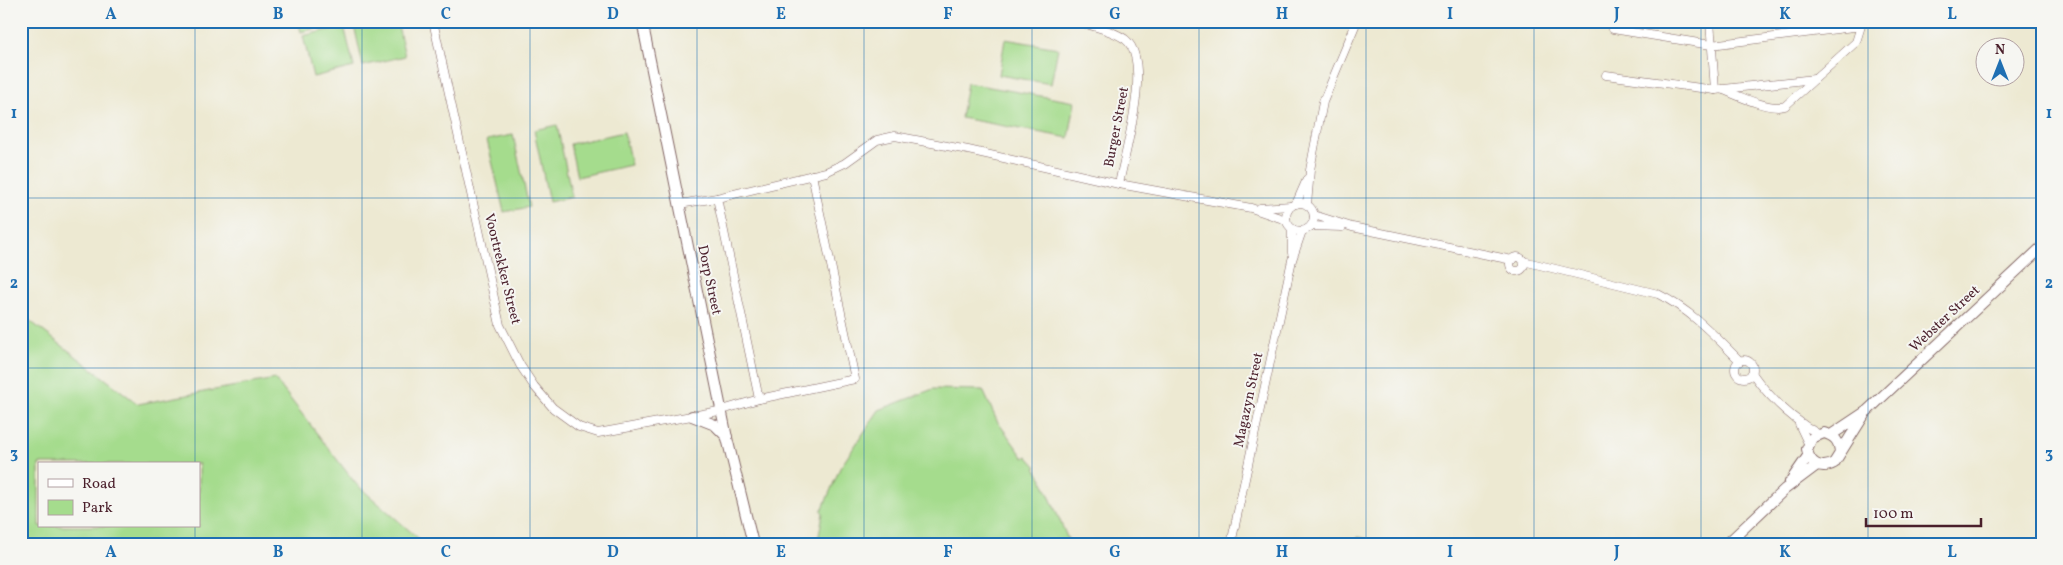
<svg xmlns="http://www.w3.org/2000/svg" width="2063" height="565" font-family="Vollkorn,serif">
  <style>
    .green { fill: #a5dc8d; stroke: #787e5c; fill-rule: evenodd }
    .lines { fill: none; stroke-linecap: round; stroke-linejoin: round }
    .minor-casing { stroke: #836665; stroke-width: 9 }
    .tertiary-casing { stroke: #836665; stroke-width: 12 }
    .minor { stroke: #fff; stroke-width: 8 }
    .tertiary { stroke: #fff; stroke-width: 10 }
    .grid { fill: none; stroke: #1f6fb2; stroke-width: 1; stroke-opacity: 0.55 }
    .labels { text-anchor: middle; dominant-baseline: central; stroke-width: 4; stroke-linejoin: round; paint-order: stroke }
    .street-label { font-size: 14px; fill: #4a1f2b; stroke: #f6f6f2 }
    .neatline { fill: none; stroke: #1f6fb2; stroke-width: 2 }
    .grid-label { font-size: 16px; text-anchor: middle; font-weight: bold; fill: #1f6fb2 }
  </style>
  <rect width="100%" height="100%" fill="#f6f6f2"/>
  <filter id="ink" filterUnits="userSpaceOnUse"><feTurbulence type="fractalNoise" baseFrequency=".02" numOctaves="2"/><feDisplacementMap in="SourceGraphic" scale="10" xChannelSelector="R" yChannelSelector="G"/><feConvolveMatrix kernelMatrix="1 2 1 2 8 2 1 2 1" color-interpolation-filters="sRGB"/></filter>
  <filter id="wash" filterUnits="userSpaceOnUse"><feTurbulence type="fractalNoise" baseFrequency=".0096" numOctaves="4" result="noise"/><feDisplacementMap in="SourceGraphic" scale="20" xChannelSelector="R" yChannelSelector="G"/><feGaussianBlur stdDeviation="1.12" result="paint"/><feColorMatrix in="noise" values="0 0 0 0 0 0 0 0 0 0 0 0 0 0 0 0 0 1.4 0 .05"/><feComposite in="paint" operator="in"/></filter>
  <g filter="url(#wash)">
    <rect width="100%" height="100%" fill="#ede9d2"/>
    <g class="green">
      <path d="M 298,21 L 344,21 L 344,22 L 301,32 Z"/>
      <path d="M 370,21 L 397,21 L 405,56 L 363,66 L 354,25 Z"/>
      <path d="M 344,26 L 354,67 L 313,77 L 303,36 Z"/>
      <path d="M 1005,39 L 1058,48 L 1051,84 L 999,75 Z"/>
      <path d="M 967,83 L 1075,102 L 1069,138 L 961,118 Z"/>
      <path d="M 557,125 L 572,197 L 549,202 L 534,130 Z"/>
      <path d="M 624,132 L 631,165 L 577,177 L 570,144 Z"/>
      <path d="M 513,135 L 529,207 L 504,212 L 487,140 Z"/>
      <path d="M 21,314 L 138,404 L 275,379 L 356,484 L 425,544 L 21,544 ZM 39,464 L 199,464 L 199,526 L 39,526 Z"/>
      <path d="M 933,389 L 983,390 L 997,421 L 1024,458 L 1027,456 L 1037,467 L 1035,468 L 1042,479 L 1070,544 L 815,543 L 818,541 L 823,513 L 821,510 L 823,508 L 840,468 L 879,410 Z"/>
      <path d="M 1358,537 L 1391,544 L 1357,544 Z"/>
    </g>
  </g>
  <g filter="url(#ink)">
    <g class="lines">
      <g class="minor-casing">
        <g id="minor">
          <path d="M 433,21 L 500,325 L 520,365 L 534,386 L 553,408 L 579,427 L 598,433 L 719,411 L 759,399 L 855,379 L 812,175"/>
          <path d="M 1078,21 C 1093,27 1111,29 1125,39 C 1153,60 1125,152 1119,184"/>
          <path d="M 1710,21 L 1715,90"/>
          <path d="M 1613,29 L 1711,45 L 1861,26 L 1856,42 L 1785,106 C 1769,111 1737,95 1721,89"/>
          <path d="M 1606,75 L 1715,90 L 1814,79"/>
          <path d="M 717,198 L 759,399"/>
          <circle cx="1300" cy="217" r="14"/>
          <path d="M 679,204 L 717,198 L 826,172 L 845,163 L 877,140 L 895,136 L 968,150 L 1119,184 L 1251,208 L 1286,220"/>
          <path d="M 1296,204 L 1307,179"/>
          <path d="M 1307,205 L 1310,170 L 1323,102 L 1357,21"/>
          <path d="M 1260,208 L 1291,206"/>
          <path d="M 1314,215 L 1352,227 L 1512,260"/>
          <path d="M 1311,226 L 1342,227"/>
          <path d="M 1292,253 L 1292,229"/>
          <circle cx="1517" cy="264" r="7"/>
          <path d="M 1523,261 L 1658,294 C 1691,310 1715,336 1740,361"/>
          <circle cx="1744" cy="369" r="9"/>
          <path d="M 1752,373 C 1769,397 1792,419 1818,434"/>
          <path d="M 1799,424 L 1808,443"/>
          <path d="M 1231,544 L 1292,260 L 1302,231"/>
        </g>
      </g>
      <g class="tertiary-casing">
        <g id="tertiary">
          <path d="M 642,21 L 727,438 L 753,544"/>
          <path d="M 692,416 L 715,425 L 727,437"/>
          <path d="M 1831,435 L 1867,411 L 2042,247"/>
          <path d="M 1840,452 C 1839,441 1835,436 1824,433 L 1812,438 L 1807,449 C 1809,464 1821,470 1834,463 L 1864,415"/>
          <path d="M 1790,482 L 1808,456"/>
          <path d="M 1727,544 L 1785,489 L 1817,465"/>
        </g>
      </g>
      <use href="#minor" class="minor"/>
      <use href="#tertiary" class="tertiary"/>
    </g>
  </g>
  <path class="grid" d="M 195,21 L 195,464M 362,21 L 362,544M 530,21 L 530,544M 697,21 L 697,544M 864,21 L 864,544M 1032,21 L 1032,544M 1199,21 L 1199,544M 1366,21 L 1366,544M 1534,21 L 1534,544M 1701,21 L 1701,544M 1868,21 L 1868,544M 21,198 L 2042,198M 21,368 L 2042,368M 195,526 L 195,544"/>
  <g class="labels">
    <g class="street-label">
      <text transform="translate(1117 127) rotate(-79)">Burger Street</text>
      <text transform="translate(502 269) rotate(76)">Voortrekker Street</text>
      <text transform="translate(709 280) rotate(78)">Dorp Street</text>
      <text transform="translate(1945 319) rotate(-43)">Webster Street</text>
      <text transform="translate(1249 400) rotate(-78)">Magazyn Street</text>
    </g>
  </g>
  <rect width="2063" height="565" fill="none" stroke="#f6f6f2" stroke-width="55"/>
  <rect x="38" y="462" width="162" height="65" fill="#f6f6f2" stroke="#b1a0a2"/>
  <rect x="48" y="479" width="25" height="8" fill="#ffffff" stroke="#b1a0a2"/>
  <text x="82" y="488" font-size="15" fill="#4a1f2b">Road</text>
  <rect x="48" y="500" width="25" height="15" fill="#a5dc8d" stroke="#b1a0a2"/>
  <text x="82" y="512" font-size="15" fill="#4a1f2b">Park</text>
  <g transform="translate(2000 62)"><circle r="24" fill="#f6f6f2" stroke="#b1a0a2"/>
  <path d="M0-4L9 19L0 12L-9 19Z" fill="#1f6fb2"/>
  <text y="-8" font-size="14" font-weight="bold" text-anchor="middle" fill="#4a1f2b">N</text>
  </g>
  <path d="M1866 518v8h115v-8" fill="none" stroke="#4a1f2b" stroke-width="2.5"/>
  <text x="1873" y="518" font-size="15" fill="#4a1f2b" stroke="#f6f6f2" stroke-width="4" paint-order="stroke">100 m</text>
  <rect x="28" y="28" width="2008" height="510" class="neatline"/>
  <g class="grid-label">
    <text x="111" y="19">A</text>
    <text x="278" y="19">B</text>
    <text x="446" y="19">C</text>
    <text x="613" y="19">D</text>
    <text x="781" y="19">E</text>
    <text x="948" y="19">F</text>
    <text x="1115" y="19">G</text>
    <text x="1282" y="19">H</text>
    <text x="1450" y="19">I</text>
    <text x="1617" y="19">J</text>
    <text x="1785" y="19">K</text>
    <text x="1952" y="19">L</text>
    <text x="14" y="118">1</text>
    <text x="2049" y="118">1</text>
    <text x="14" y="288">2</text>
    <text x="2049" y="288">2</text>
    <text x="14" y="458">3</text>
    <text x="2049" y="458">3</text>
    <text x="111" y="557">A</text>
    <text x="278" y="557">B</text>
    <text x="446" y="557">C</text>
    <text x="613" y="557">D</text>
    <text x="781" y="557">E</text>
    <text x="948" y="557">F</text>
    <text x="1115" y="557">G</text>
    <text x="1282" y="557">H</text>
    <text x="1450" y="557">I</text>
    <text x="1617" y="557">J</text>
    <text x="1785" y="557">K</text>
    <text x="1952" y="557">L</text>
  </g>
</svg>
